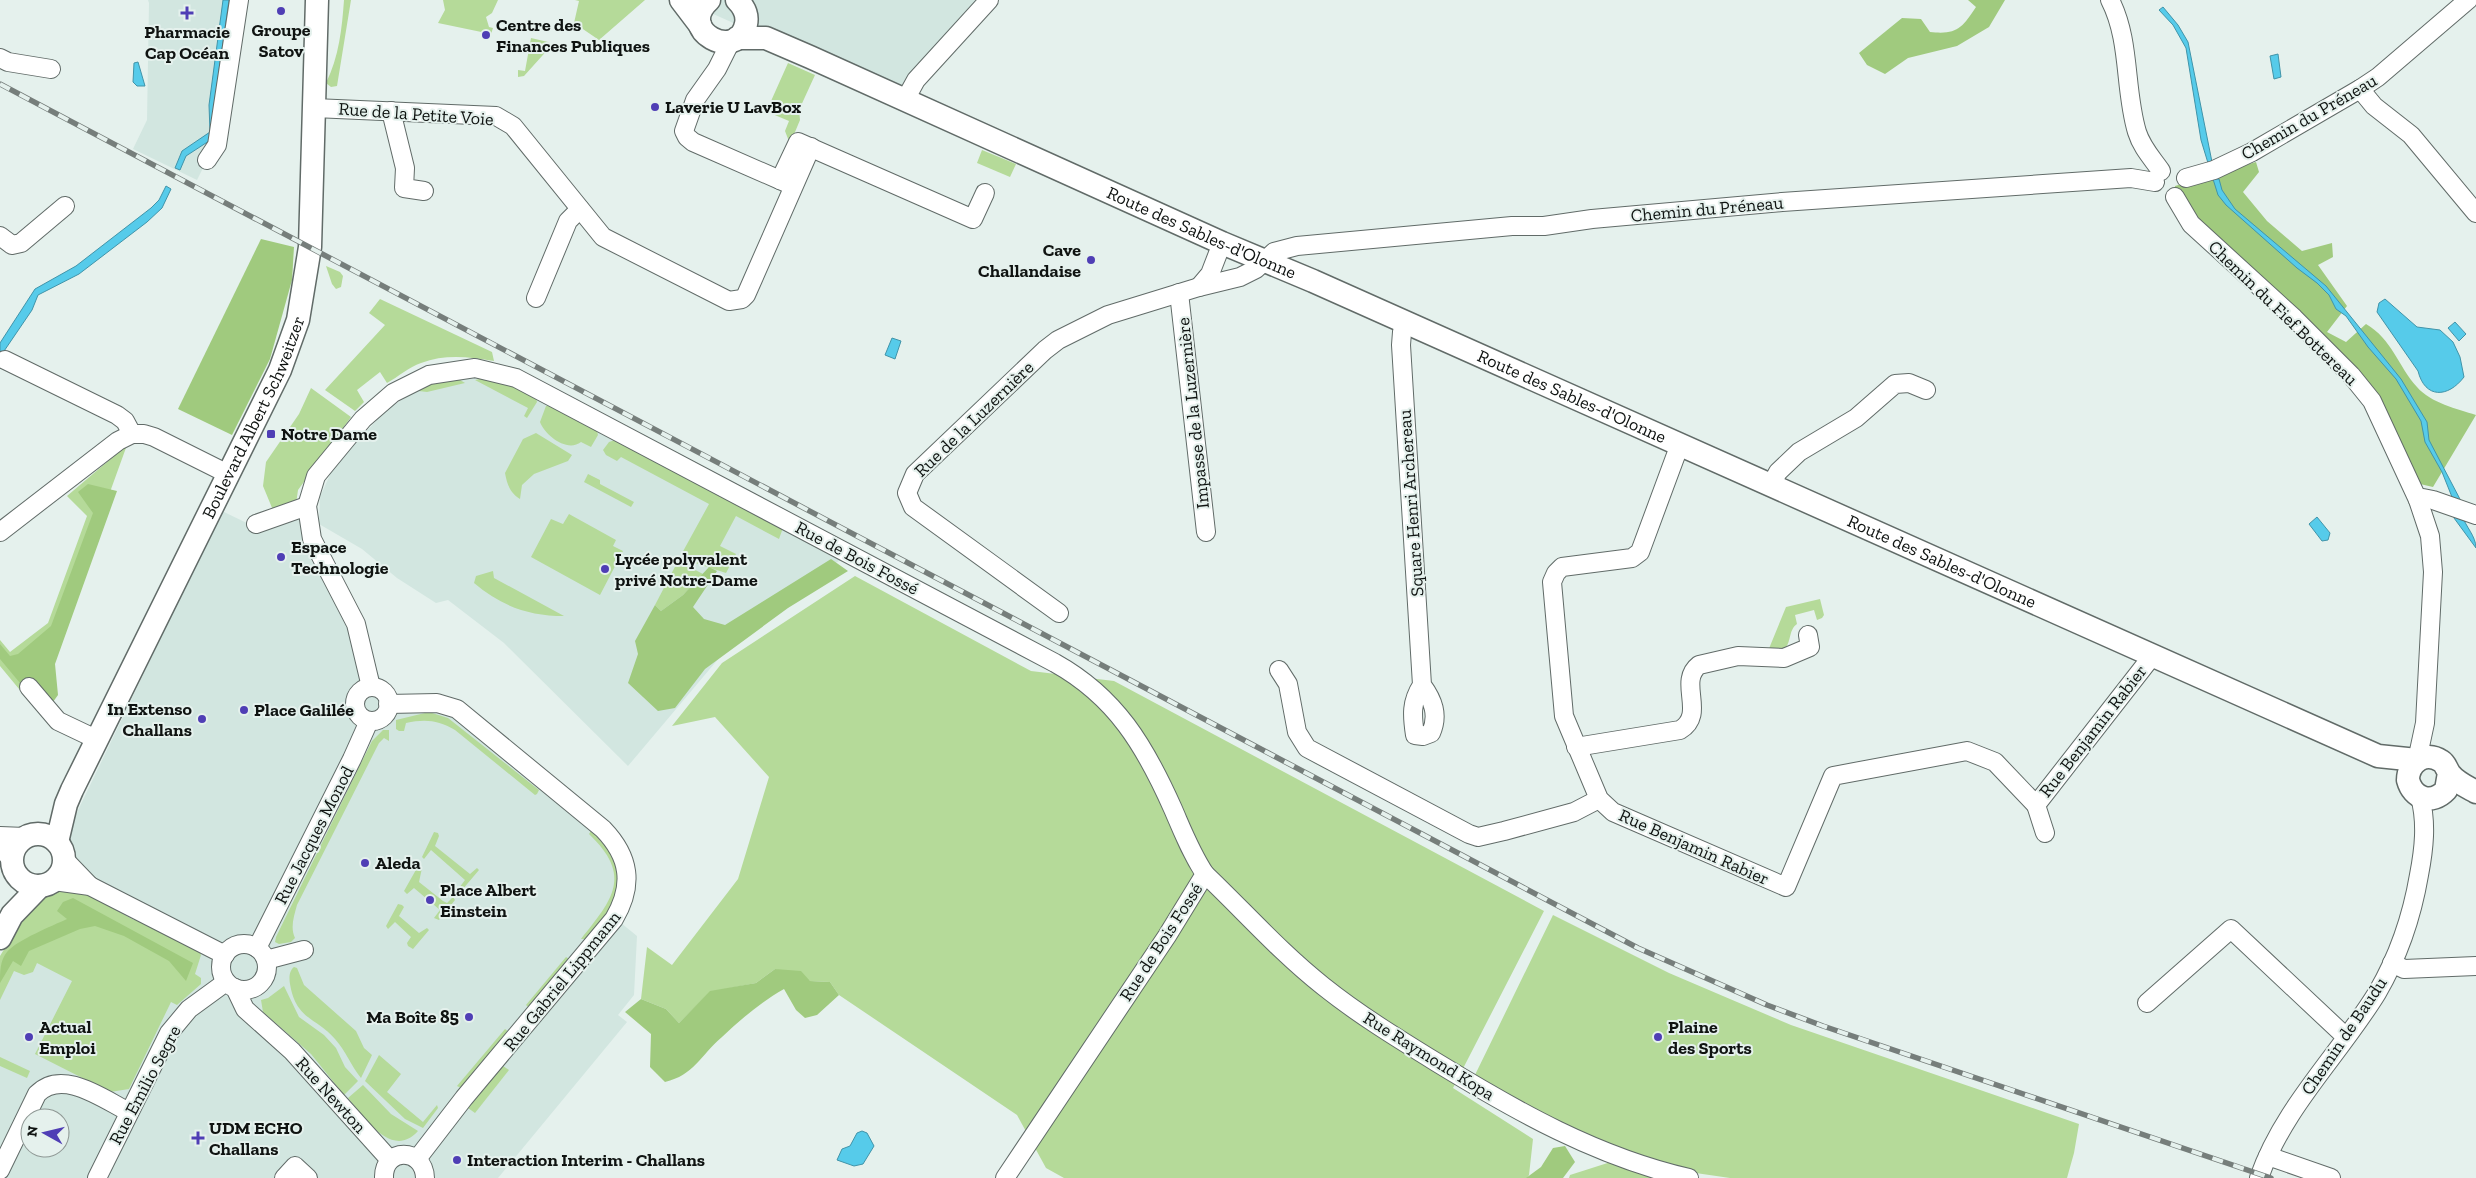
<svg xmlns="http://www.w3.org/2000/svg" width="2476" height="1178" font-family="'Zilla Slab',serif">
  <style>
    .built { fill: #d2e6e0; fill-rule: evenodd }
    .green { fill: #b5da99 }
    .forest { fill: #a0ca7e }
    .water { fill: #56cbea; stroke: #4194a9 }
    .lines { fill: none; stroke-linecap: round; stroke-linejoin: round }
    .minor-casing { stroke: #616b68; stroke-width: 20 }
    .major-casing { stroke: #616b68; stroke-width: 25 }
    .minor { stroke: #fff; stroke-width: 18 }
    .major { stroke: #fff; stroke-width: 22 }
    .rail-casing { stroke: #767e7b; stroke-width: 5.5 }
    .rail { stroke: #e5f1ed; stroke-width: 4; stroke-dasharray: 11; stroke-linecap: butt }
    .poi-dot { fill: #4f3eb5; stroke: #e5f1ed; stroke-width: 2 }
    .labels { text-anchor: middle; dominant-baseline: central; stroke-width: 4; stroke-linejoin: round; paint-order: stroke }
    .poi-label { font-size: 18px; font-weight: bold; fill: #0f1311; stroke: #e5f1ed; text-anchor: start }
    .street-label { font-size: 18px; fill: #0f1311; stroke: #e5f1ed }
  </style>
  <rect width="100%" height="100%" fill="#e5f1ed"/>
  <g class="built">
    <path d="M 148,0 L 243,0 L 207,160 L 197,180 L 133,149 L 147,120 L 149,3 Z"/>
    <path d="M 682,0 L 976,0 L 983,7 L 905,100 Z"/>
    <path d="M 474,378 L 492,378 L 514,386 L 841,560 L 751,609 L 725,651 L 628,766 L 504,643 L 448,600 L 436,603 L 397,578 L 362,549 L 319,524 L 320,497 L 333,468 L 385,411 L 409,395 L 438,382 Z"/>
    <path d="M 313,506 L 316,537 L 372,663 L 393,700 L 458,700 L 620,834 L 628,847 L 635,870 L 632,902 L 621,923 L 637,936 L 634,995 L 618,1015 L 627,1022 L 498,1178 L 0,1178 L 0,968 L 61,940 L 72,860 L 68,847 L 68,831 L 222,511 L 257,528 ZM 30,1118 L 60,1118 L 60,1148 L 30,1148 Z"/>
  </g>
  <g class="green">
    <path d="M 344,0 L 351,0 L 337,86 L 331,87 L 326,83 C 339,57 342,28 344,0 Z"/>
    <path d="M 443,0 L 498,0 L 492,13 L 486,17 L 489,27 L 493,28 L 491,34 L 438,23 L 445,10 Z"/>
    <path d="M 575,0 L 645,0 L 599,40 L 574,23 L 579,1 Z"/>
    <path d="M 531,38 L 548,42 L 551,46 L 524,76 L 518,77 L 518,70 L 525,71 Z"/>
    <path d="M 788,63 L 815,75 L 799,110 L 800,120 L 790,144 L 785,131 L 789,121 L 770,113 L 767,110 Z"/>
    <path d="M 982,150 L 1016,164 L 1010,177 L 977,163 Z"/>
    <path d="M 326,266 L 340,272 L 343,276 L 341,287 L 336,289 L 332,284 Z"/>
    <path d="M 380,299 L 492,352 L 494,361 C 469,357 445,354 421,363 C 409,367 398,377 387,383 L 380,372 L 357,390 L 364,402 L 355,411 L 325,390 L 385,325 L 369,313 Z"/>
    <path d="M 493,376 L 535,394 L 537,402 L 527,418 L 524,416 L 528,408 L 475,380 Z"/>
    <path d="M 455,377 L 465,383 L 427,392 L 410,390 L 433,381 Z"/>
    <path d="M 311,388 L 351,417 L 298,490 L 296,504 L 275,515 L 263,486 L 266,462 L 299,414 Z"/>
    <path d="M 555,405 L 596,427 L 598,435 L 591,447 L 581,442 C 567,453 545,435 540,422 L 546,406 Z"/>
    <path d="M 536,433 L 572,455 L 568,461 L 534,474 L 522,485 L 520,499 C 510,493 507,484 505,473 L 523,439 Z"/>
    <path d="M 618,439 L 784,525 L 779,539 L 736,516 L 720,546 L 736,554 L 726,573 L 695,563 L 681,555 L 709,504 L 621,457 L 617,461 L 606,455 L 603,450 L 609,442 Z"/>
    <path d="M 127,445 L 42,680 L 24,695 L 0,666 L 0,640 L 10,652 L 48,623 L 87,516 L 67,496 Z"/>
    <path d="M 588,474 L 600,480 L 600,484 L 634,502 L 631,507 L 584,482 Z"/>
    <path d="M 569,514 L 616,540 L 613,546 L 623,551 L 600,595 L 531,557 L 551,519 L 563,524 Z"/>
    <path d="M 678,561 L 703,574 L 683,595 L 661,611 L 655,605 Z"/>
    <path d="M 493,571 L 494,578 L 564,616 C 529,616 501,606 474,583 L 476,576 Z"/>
    <path d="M 855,576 L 1031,671 L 1114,681 L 1544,911 L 1453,1088 L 1533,1139 L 1529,1175 L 1527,1178 L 1064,1178 L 1046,1168 L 1017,1115 L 839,995 L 830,982 L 810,981 L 775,969 L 756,983 L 710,992 L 679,1023 L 666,1009 L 641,999 L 647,947 L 672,965 L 738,879 L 769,777 L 715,717 L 672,726 L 722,663 Z"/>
    <path d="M 1820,599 L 1824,615 L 1822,618 L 1817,620 L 1814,610 L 1795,615 L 1797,624 C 1788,630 1792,643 1783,651 L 1768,651 L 1786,607 Z"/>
    <path d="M 429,712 L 448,718 L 539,790 L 537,794 L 535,795 L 455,730 C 438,720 425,719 406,723 L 404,731 L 399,731 L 396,729 L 396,720 Z"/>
    <path d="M 383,730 L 389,730 L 389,741 L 384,738 L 379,743 L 297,905 C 294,916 290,928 295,938 L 291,942 L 279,944 L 275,942 L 276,937 L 362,761 L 372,741 Z"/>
    <path d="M 591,831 C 633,869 623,904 585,939 L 581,939 C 613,899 633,876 589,834 Z"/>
    <path d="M 434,832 L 438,833 L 439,836 L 435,846 L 470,874 L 477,868 L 479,870 L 462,890 L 459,888 L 465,880 L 431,850 L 424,859 L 422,857 Z"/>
    <path d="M 417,868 L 422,868 L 419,882 L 443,901 L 447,903 L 453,897 L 455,900 L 439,920 L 434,918 L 440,910 L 414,888 L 407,894 L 404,891 Z"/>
    <path d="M 54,890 L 85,893 L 134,920 L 146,920 L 197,946 L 201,955 L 195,974 L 201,978 L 201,984 L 177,1005 L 171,1002 L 129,1089 L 110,1092 L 35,1054 L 72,981 L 37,963 L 33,972 L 24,975 L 14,971 L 0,1000 L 0,956 L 34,900 Z"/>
    <path d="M 398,904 L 402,905 L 404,907 L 399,916 L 419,933 L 427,928 L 429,930 L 413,949 L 408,946 L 407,943 L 411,937 L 395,922 L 388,929 L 386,926 Z"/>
    <path d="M 1553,915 L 1669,973 L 1791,1025 L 2079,1124 L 2074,1153 L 2067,1178 L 1730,1178 L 1682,1171 L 1595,1141 L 1474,1077 Z"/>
    <path d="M 566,957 L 569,959 L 529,1008 L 526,1005 Z"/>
    <path d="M 294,967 L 297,968 L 304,985 L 356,1031 L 364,1048 L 372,1055 L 361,1078 C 351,1066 346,1051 335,1039 C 316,1017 296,1020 290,984 C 289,978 289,971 294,967 Z"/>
    <path d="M 284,986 L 299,1017 L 324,1035 L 336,1048 L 345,1067 L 358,1081 L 344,1095 L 311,1054 L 263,1012 L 261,1000 L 268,998 Z"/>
    <path d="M 505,1029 L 509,1032 L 465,1086 L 461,1088 L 457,1086 Z"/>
    <path d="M 379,1055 L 401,1074 L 387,1092 L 423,1122 L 437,1105 L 438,1108 L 423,1128 L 405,1119 L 365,1081 Z"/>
    <path d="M 0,1057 L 30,1071 L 27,1078 L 0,1066 Z"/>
    <path d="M 503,1066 L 509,1070 L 475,1113 L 468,1108 Z"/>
    <path d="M 363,1085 L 391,1114 L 418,1131 C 392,1160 365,1118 348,1098 Z"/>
    <path d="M 1617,1160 L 1661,1178 L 1569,1178 L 1570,1175 Z"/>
  </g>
  <g class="forest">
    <path d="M 1968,0 L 2005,0 L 1989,27 L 1957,46 L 1908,58 L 1885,74 L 1867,65 L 1859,53 L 1902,18 L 1921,19 L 1930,32 C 1957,35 1962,28 1976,7 Z"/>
    <path d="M 2256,162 L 2259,172 L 2243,192 L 2267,221 L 2302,251 L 2332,243 L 2333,257 L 2318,265 L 2347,306 L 2327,332 L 2346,342 L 2366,324 C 2392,339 2398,366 2417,387 C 2431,403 2457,409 2476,415 L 2433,487 L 2420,484 L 2377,393 L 2350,362 L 2174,196 L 2175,186 Z"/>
    <path d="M 261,239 L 294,247 L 292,280 L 270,359 L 232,435 L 178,409 Z"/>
    <path d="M 88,484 L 117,491 L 55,664 L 58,695 L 45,713 L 0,659 L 0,644 L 10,656 L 18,654 L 51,626 L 93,513 L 78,492 Z"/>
    <path d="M 831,559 L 848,571 L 788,608 L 705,669 L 675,708 L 658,711 L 628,683 L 638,654 L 635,641 L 655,605 L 661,611 L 683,595 L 709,567 L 717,571 L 693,607 L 704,619 L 725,625 Z"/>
    <path d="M 73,898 L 193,963 L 186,981 L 169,961 L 124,936 L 95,926 L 80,929 L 29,951 L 21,966 L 13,961 L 0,983 C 0,972 0,960 7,952 C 17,940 52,926 67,919 L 57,911 L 63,902 Z"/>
    <path d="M 775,969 L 801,971 L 810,981 L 830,982 L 839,995 L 817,1015 L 805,1018 L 796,1010 L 784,989 C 761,1002 741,1019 722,1037 C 700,1056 694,1075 665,1082 L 650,1067 L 651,1034 L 625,1012 L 641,999 L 666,1009 L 679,1023 L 710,991 L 756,983 Z"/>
    <path d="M 1565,1146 L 1575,1162 L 1563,1178 L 1526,1178 L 1541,1167 L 1553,1148 Z"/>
  </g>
  <g class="water">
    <path d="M 223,0 L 229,0 L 209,141 L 186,156 L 180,170 L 175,168 L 182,151 L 210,132 L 209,105 Z"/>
    <path d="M 2163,7 L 2178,25 L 2188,42 L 2212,162 L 2208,163 L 2201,140 L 2186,48 L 2173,25 L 2159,10 Z"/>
    <path d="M 2278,54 L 2281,77 L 2274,79 L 2270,56 Z"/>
    <path d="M 138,62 L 145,86 L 137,86 L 133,82 L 134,63 Z"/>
    <path d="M 2213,179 L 2219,179 L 2222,190 L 2235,209 L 2326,286 L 2401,379 L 2427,422 L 2429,440 L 2462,503 L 2454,502 L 2442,472 L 2425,442 L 2421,421 L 2396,379 L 2368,347 L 2346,316 L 2336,309 L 2329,295 L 2317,283 L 2297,268 L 2226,205 L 2218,195 Z"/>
    <path d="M 166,186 L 171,189 L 162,208 L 147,222 L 79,274 L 38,295 L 32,310 L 0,357 L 0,343 L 35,289 L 76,266 L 151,208 L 159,200 Z"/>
    <path d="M 2385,299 L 2417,327 L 2440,330 L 2453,342 L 2460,357 L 2464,377 C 2448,398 2425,399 2418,371 L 2377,312 L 2379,303 Z"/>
    <path d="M 2455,322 L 2466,334 L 2459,341 L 2448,328 Z"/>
    <path d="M 892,338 L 901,341 L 895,359 L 885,355 Z"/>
    <path d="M 2454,514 L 2462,515 C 2465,526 2476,536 2476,548 L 2454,518 Z"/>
    <path d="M 2317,517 L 2330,533 L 2328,540 L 2322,541 L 2309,524 Z"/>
    <path d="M 862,1131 L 867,1133 L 874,1146 L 863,1164 L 854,1166 L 837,1160 L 842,1149 L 850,1146 L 857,1133 Z"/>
  </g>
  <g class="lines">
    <g class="minor-casing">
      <g id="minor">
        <path d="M 2110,0 C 2131,41 2124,89 2137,132 C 2142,148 2152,158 2161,171"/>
        <path d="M 731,41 L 717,69 L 695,100 L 684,131 L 687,137 L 693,142 L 789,184"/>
        <path d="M 0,58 L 8,62 L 51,69"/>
        <path d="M 2360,89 L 2374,106 L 2411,135 L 2476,213"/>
        <path d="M 905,100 L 916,80 L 989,0"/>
        <path d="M 314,108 L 496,116 L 513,126 L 603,237 L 729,301 L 742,299 L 746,295 L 811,147"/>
        <path d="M 391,111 L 405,168 L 404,188 L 424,191"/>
        <path d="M 207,160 L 217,145 L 239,0"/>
        <path d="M 2186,178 L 2214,170 L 2252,152 L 2360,89 L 2378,77 L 2468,0"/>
        <path d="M 780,180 L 798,142 L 973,219 L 985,193"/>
        <path d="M 2175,197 L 2191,224 L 2294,318 L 2351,375 L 2372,401 L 2418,500 L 2430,536 L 2433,572 L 2425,723 L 2419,751 L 2420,758"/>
        <path d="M 0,236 L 12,245 L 21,243 L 65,206"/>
        <path d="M 1199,287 L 1210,274 L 1222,243"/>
        <path d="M 1179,293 L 1206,532"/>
        <path d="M 536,298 L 568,221 L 580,209"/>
        <path d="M 1406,323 L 1402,332 L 1401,345 L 1422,685 C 1433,700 1439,715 1431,733 L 1423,736 L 1415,735 C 1412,715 1411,702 1422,685"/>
        <path d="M 5,360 L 117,415 L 125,421 L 132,434 L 144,434 L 154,437 L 228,474"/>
        <path d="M 1680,444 L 1640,552 L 1632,558 L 1562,567 L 1556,573 L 1552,582 L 1564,716 L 1599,799 L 1613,812 L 1786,887 L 1833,776 L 1967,751 L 1995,762 L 2036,805 L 2153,655"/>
        <path d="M 1771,485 L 1778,472 L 1799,452 L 1856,418 L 1895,384 L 1909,383 L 1926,390"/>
        <path d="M 2418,500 L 2423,498 L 2433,500 L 2476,515"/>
        <path d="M 256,524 L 307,506"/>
        <path d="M 0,532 L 118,441 L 132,434"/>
        <path d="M 1059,613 L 913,507 L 907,493 L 915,474 L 1045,350 L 1058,340 L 1108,315 L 1199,287 L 1240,277 L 1256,269 L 1274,252 L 1297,246 L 1512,226 L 1544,226 L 1592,219 L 1782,202 L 2131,178 L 2155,182"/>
        <path d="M 1279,670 L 1288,684 L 1297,732 L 1307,748 L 1469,834 L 1478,837 L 1504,831 L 1574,812 L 1599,799"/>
        <path d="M 29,687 L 58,721 L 98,740"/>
        <path d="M 371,687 L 356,624 L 312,539 L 307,506 L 316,476 L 363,419 L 393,393 L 429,375 L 475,368 L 516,378 L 1055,663 C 1116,697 1145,746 1173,809 C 1183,832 1191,853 1205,874 L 1167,936 L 1005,1178"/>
        <circle cx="372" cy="704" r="17"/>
        <path d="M 388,704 L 437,703 L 457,709 L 603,829 C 630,857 634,885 614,919 L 464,1098 L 417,1159"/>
        <path d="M 1576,747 L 1680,730 C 1707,714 1677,682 1699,665 L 1738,656 L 1784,658 L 1810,647 L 1808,635"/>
        <path d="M 2036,805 L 2045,833"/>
        <path d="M 0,836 L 25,837"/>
        <path d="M 0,847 L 12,860"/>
        <path d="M 64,859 L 90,886"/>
        <path d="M 1205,874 C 1244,911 1280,952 1323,986 C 1358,1014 1397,1038 1436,1062 C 1516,1111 1597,1157 1689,1178"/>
        <path d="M 54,881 L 90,886 L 225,955"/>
        <circle cx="244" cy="967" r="23"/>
        <path d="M 257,948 L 352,759 L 369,721"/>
        <path d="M 266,960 L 304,950"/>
        <path d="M 2392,963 L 2404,969 L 2476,966"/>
        <path d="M 235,988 L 245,1009 L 292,1051 L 390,1160"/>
        <path d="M 2147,1003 L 2231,929 L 2346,1037"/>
        <path d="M 2268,1156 L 2331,1178"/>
        <path d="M 0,1170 L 37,1094 C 62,1068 103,1099 129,1112"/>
        <path d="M 97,1178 L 169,1033 L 189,1009 L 226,982"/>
        <path d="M 284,1178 L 295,1166 L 308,1178"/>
        <path d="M 384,1178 C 383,1147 424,1147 425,1178"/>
        <path d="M 2259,1178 C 2283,1108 2339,1055 2377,993 C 2398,957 2412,916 2419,875 C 2424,849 2427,823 2420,797"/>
      </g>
    </g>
    <g class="major-casing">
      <g id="major">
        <path d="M 681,0 L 700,25"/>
        <path d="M 709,0 C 675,31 738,63 746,24 C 748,15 744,7 737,0"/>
        <path id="s1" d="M 737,38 L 766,38 L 810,57 L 1222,243 L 1313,281 L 2378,756 L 2417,760"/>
        <path d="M 2449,773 L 2446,790 C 2432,805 2413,799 2408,780 C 2408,763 2425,750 2441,761 C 2446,764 2446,769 2450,774 C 2456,782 2467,787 2476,792"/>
        <circle cx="38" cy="860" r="26"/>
        <path id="s2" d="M 57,842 L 66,804 L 72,790 L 280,370 L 298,320 L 310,247 L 317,0"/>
        <path d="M 0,938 L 12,915 L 40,886"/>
      </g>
    </g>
    <use href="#minor" class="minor"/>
    <use href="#major" class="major"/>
    <g class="rail-casing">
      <path id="rail" d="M 0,84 L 1638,948 L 1767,1005 L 1823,1026 L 2271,1178"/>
    </g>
    <use href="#rail" class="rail"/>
  </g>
  <g class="poi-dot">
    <circle cx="281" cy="11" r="5"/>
    <path d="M184.5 5.5h5v5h5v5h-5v5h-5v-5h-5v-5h5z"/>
    <circle cx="486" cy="35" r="5"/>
    <circle cx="655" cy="107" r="5"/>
    <circle cx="1091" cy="260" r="5"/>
    <rect x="266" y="429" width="10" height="10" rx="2.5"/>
    <circle cx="281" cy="557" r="5"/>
    <circle cx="605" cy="569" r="5"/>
    <circle cx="244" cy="710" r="5"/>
    <circle cx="202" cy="719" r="5"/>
    <circle cx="365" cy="863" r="5"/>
    <circle cx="430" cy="900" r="5"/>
    <circle cx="469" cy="1017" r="5"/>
    <circle cx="29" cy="1037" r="5"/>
    <circle cx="1658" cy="1037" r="5"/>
    <path d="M195.5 1130.5h5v5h5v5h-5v5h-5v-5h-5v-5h5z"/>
    <circle cx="457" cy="1160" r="5"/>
  </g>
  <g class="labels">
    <g class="poi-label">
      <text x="496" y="25">Centre des<tspan x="496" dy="21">Finances Publiques</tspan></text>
      <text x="281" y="30" text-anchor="middle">Groupe<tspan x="281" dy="21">Satov</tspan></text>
      <text x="187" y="32" text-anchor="middle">Pharmacie<tspan x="187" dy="21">Cap Océan</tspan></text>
      <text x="665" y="107">Laverie U LavBox</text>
      <text x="1081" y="250" text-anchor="end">Cave<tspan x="1081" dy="21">Challandaise</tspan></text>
      <text x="281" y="434">Notre Dame</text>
      <text x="291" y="547">Espace<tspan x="291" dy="21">Technologie</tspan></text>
      <text x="615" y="559">Lycée polyvalent<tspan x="615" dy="21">privé Notre-Dame</tspan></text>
      <text x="192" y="709" text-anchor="end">In Extenso<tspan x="192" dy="21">Challans</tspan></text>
      <text x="254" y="710">Place Galilée</text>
      <text x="375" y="863">Aleda</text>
      <text x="440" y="890">Place Albert<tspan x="440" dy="21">Einstein</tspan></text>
      <text x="459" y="1017" text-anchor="end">Ma Boîte 85</text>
      <text x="39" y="1027">Actual<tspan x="39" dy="21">Emploi</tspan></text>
      <text x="1668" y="1027">Plaine<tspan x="1668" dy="21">des Sports</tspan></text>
      <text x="209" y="1128">UDM ECHO<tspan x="209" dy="21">Challans</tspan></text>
      <text x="467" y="1160">Interaction Interim - Challans</text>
    </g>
    <g class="street-label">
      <text transform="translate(416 114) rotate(4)">Rue de la Petite Voie</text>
      <text transform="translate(2309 117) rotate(-30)">Chemin du Préneau</text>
      <text transform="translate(1707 209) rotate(-5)">Chemin du Préneau</text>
      <text stroke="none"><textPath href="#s1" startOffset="506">Route des Sables-d'Olonne</textPath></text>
      <text transform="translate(2283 313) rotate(44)">Chemin du Fief Bottereau</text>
      <text stroke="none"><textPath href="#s1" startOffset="911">Route des Sables-d'Olonne</textPath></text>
      <text transform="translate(1193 413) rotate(-96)">Impasse de la Luzernière</text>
      <text stroke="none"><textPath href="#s2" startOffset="469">Boulevard Albert Schweitzer</textPath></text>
      <text transform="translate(974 419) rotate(-44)">Rue de la Luzernière</text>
      <text transform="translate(1411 503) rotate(-94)">Square Henri Archereau</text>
      <text transform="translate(857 558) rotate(28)">Rue de Bois Fossé</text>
      <text stroke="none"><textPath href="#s1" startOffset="1316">Route des Sables-d'Olonne</textPath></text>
      <text transform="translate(2093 731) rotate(-52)">Rue Benjamin Rabier</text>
      <text transform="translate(314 835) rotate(-63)">Rue Jacques Monod</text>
      <text transform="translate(1694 847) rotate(24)">Rue Benjamin Rabier</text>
      <text transform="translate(1161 942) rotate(-57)">Rue de Bois Fossé</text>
      <text transform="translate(562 981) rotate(-51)">Rue Gabriel Lippmann</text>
      <text transform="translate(2344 1036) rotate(-56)">Chemin de Baudu</text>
      <text transform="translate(1429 1056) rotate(32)">Rue Raymond Kopa</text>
      <text transform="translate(145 1085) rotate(-62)">Rue Emilio Segre</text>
      <text transform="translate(331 1095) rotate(48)">Rue Newton</text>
    </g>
  </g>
  <g transform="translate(45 1133) rotate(278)"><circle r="24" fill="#e5f1ed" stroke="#8f9895"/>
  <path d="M0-4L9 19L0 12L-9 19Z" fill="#4f3eb5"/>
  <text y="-8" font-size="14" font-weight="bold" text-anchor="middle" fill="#0f1311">N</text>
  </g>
</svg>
